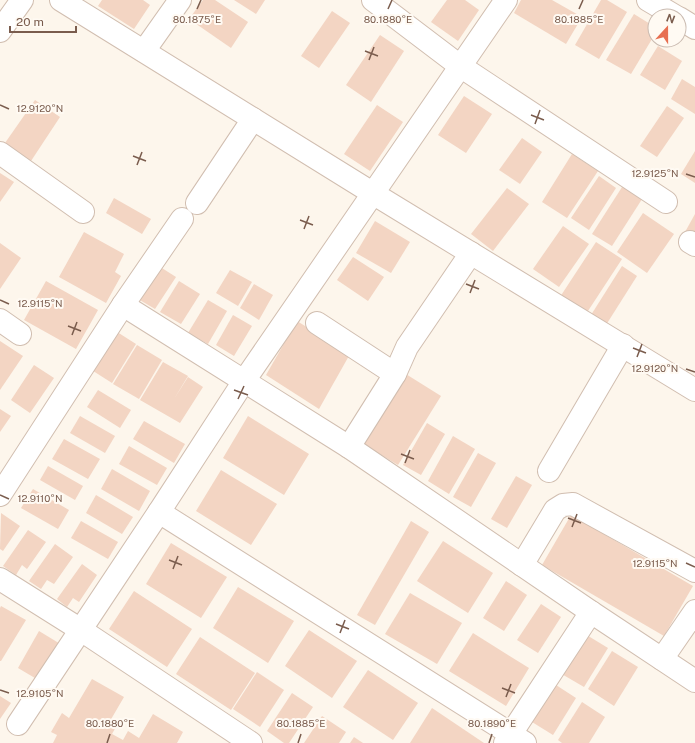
<svg xmlns="http://www.w3.org/2000/svg" width="695" height="743" font-family="'Public Sans',sans-serif">
  <style>
    .building { fill: #f3d5c3 }
    .lines { fill: none; stroke-linecap: round; stroke-linejoin: round }
    .minor-casing { stroke: #d1beb0; stroke-width: 24 }
    .minor { stroke: #fff; stroke-width: 22 }
    .ticks { fill: none; stroke: #7a5c4d; stroke-width: 1.5 }
    .ticks-label { font-size: 10px; text-anchor: middle; fill: #7a5c4d; stroke: #fffaf3; stroke-width: 4; stroke-linejoin: round; paint-order: stroke }
  </style>
  <rect width="100%" height="100%" fill="#fdf6ec"/>
  <g class="building">
    <path d="M 102,0 L 143,0 L 150,5 L 134,29 L 98,6 Z"/>
    <path d="M 203,0 L 215,0 L 248,22 L 231,48 L 189,19 Z"/>
    <path d="M 234,0 L 265,0 L 256,14 Z"/>
    <path d="M 447,0 L 465,0 L 479,10 L 458,41 L 431,22 Z"/>
    <path d="M 521,0 L 552,0 L 582,17 L 566,44 L 514,13 Z"/>
    <path d="M 601,0 L 607,0 L 627,12 L 599,59 L 575,45 Z"/>
    <path d="M 332,11 L 350,23 L 319,68 L 301,56 Z"/>
    <path d="M 634,14 L 655,27 L 655,34 L 631,74 L 606,60 Z"/>
    <path d="M 380,35 L 404,51 L 371,102 L 346,85 Z"/>
    <path d="M 658,46 L 682,61 L 665,90 L 640,75 Z"/>
    <path d="M 682,79 L 695,87 L 695,114 L 671,99 Z"/>
    <path d="M 464,96 L 492,114 L 466,153 L 438,135 Z"/>
    <path d="M 35,100 L 60,117 L 31,161 L 5,143 Z"/>
    <path d="M 377,105 L 403,122 L 370,171 L 344,154 Z"/>
    <path d="M 667,106 L 684,118 L 657,157 L 640,146 Z"/>
    <path d="M 522,138 L 542,152 L 520,184 L 499,170 Z"/>
    <path d="M 695,151 L 695,183 L 681,174 Z"/>
    <path d="M 572,154 L 598,171 L 567,218 L 542,202 Z"/>
    <path d="M 0,173 L 14,182 L 0,202 Z"/>
    <path d="M 599,176 L 616,188 L 589,230 L 571,218 Z"/>
    <path d="M 624,184 L 644,196 L 612,246 L 592,234 Z"/>
    <path d="M 507,188 L 529,204 L 493,251 L 471,234 Z"/>
    <path d="M 114,198 L 151,219 L 142,234 L 106,213 Z"/>
    <path d="M 643,213 L 674,234 L 647,273 L 617,252 Z"/>
    <path d="M 695,214 L 695,237 L 685,232 Z"/>
    <path d="M 375,221 L 410,242 L 391,273 L 356,253 Z"/>
    <path d="M 563,226 L 589,244 L 559,287 L 533,269 Z"/>
    <path d="M 84,232 L 124,254 L 115,272 L 121,276 L 106,303 L 59,277 Z"/>
    <path d="M 596,242 L 622,259 L 586,314 L 560,297 Z"/>
    <path d="M 0,243 L 21,258 L 0,289 Z"/>
    <path d="M 353,257 L 384,277 L 368,301 L 337,280 Z"/>
    <path d="M 154,263 L 176,277 L 155,309 L 133,296 Z"/>
    <path d="M 622,266 L 637,276 L 606,325 L 591,315 Z"/>
    <path d="M 230,270 L 252,282 L 238,306 L 216,293 Z"/>
    <path d="M 46,281 L 98,310 L 76,349 L 24,320 Z"/>
    <path d="M 179,281 L 200,294 L 181,324 L 160,312 Z"/>
    <path d="M 254,284 L 273,295 L 259,320 L 240,308 Z"/>
    <path d="M 208,300 L 227,311 L 208,344 L 188,333 Z"/>
    <path d="M 233,315 L 252,326 L 234,356 L 216,345 Z"/>
    <path d="M 297,321 L 350,354 L 319,409 L 266,375 Z"/>
    <path d="M 114,330 L 136,344 L 112,383 L 90,369 Z"/>
    <path d="M 0,341 L 23,356 L 0,390 Z"/>
    <path d="M 137,345 L 162,360 L 139,399 L 113,384 Z"/>
    <path d="M 163,362 L 188,376 L 174,399 L 188,377 L 203,387 L 180,423 L 140,400 Z"/>
    <path d="M 34,365 L 54,378 L 30,413 L 11,400 Z"/>
    <path d="M 401,371 L 441,396 L 398,465 L 358,441 Z"/>
    <path d="M 98,390 L 131,410 L 120,428 L 87,407 Z"/>
    <path d="M 0,409 L 11,416 L 0,432 Z"/>
    <path d="M 80,416 L 115,436 L 105,453 L 70,433 Z"/>
    <path d="M 248,416 L 309,454 L 284,495 L 223,458 Z"/>
    <path d="M 144,421 L 185,444 L 174,463 L 133,439 Z"/>
    <path d="M 427,423 L 445,434 L 421,475 L 403,465 Z"/>
    <path d="M 453,436 L 475,449 L 449,494 L 428,481 Z"/>
    <path d="M 64,439 L 100,459 L 88,479 L 52,459 Z"/>
    <path d="M 129,446 L 167,468 L 157,485 L 119,464 Z"/>
    <path d="M 478,453 L 496,463 L 471,507 L 453,497 Z"/>
    <path d="M 48,466 L 83,486 L 75,500 L 40,480 Z"/>
    <path d="M 112,469 L 150,491 L 139,511 L 101,489 Z"/>
    <path d="M 221,470 L 277,504 L 251,545 L 196,511 Z"/>
    <path d="M 516,476 L 532,485 L 507,528 L 491,519 Z"/>
    <path d="M 33,489 L 69,510 L 58,529 L 21,508 Z"/>
    <path d="M 96,495 L 133,517 L 122,534 L 86,513 Z"/>
    <path d="M 1,513 L 20,526 L 3,551 L 0,549 Z"/>
    <path d="M 571,515 L 693,586 L 664,636 L 542,565 Z"/>
    <path d="M 81,521 L 118,542 L 108,559 L 71,538 Z"/>
    <path d="M 411,521 L 429,532 L 375,625 L 357,615 Z"/>
    <path d="M 28,530 L 46,542 L 27,569 L 22,565 L 16,575 L 3,566 Z"/>
    <path d="M 443,541 L 493,573 L 468,613 L 417,581 Z"/>
    <path d="M 171,543 L 227,577 L 201,618 L 146,584 Z"/>
    <path d="M 55,544 L 73,557 L 54,584 L 47,580 L 41,589 L 29,581 Z"/>
    <path d="M 82,564 L 97,575 L 79,602 L 73,598 L 67,607 L 57,599 Z"/>
    <path d="M 506,581 L 527,595 L 504,631 L 483,618 Z"/>
    <path d="M 238,587 L 294,621 L 268,663 L 213,628 Z"/>
    <path d="M 134,591 L 192,629 L 167,667 L 109,629 Z"/>
    <path d="M 410,593 L 462,623 L 437,664 L 385,634 Z"/>
    <path d="M 541,604 L 561,617 L 538,653 L 517,640 Z"/>
    <path d="M 1,606 L 26,620 L 1,661 L 0,661 L 0,608 Z"/>
    <path d="M 309,630 L 357,661 L 332,698 L 285,666 Z"/>
    <path d="M 39,631 L 62,645 L 40,681 L 18,668 Z"/>
    <path d="M 473,633 L 529,668 L 506,706 L 449,671 Z"/>
    <path d="M 585,634 L 608,648 L 584,687 L 560,673 Z"/>
    <path d="M 200,637 L 255,673 L 231,710 L 176,674 Z"/>
    <path d="M 612,651 L 638,667 L 614,706 L 588,689 Z"/>
    <path d="M 368,670 L 418,703 L 393,740 L 343,707 Z"/>
    <path d="M 257,672 L 284,690 L 260,727 L 233,709 Z"/>
    <path d="M 92,679 L 124,697 L 110,721 L 117,725 L 112,734 L 123,740 L 128,731 L 139,738 L 153,714 L 183,732 L 177,743 L 53,743 L 57,735 L 51,732 L 62,713 L 69,718 Z"/>
    <path d="M 556,685 L 576,698 L 553,735 L 532,722 Z"/>
    <path d="M 292,693 L 313,707 L 289,743 L 284,743 L 267,731 Z"/>
    <path d="M 0,696 L 11,703 L 0,719 Z"/>
    <path d="M 582,702 L 605,717 L 589,743 L 562,743 L 558,740 Z"/>
    <path d="M 432,708 L 484,743 L 410,743 Z"/>
    <path d="M 322,716 L 346,732 L 339,743 L 304,743 Z"/>
    <path d="M 354,737 L 363,743 L 350,743 Z"/>
  </g>
  <g class="lines">
    <g class="minor-casing">
      <g id="minor">
        <path d="M 61,0 L 374,194 L 695,390"/>
        <path d="M 373,0 L 460,66 L 666,202"/>
        <path d="M 648,0 L 675,16"/>
        <path d="M 679,18 L 695,28"/>
        <path d="M 0,31 L 22,0"/>
        <path d="M 144,51 L 180,0"/>
        <path d="M 0,153 L 83,212"/>
        <path d="M 197,203 L 253,119"/>
        <path d="M 690,242 L 695,245"/>
        <path d="M 123,305 L 349,447 L 591,612 L 695,681"/>
        <path d="M 0,320 L 20,334"/>
        <path d="M 317,323 L 395,374 L 349,447"/>
        <path d="M 395,374 L 407,347 L 471,253"/>
        <path d="M 549,471 L 623,345"/>
        <path d="M 0,495 L 123,305 L 182,219"/>
        <path d="M 159,512 L 525,743"/>
        <path d="M 522,565 L 555,510 L 563,505 L 573,504 L 695,571"/>
        <path d="M 0,579 L 81,630 L 251,743"/>
        <path d="M 662,659 L 695,611"/>
        <path d="M 18,724 L 159,512 L 244,381 L 506,0"/>
        <path d="M 505,743 L 591,612"/>
      </g>
    </g>
    <use href="#minor" class="minor"/>
  </g>
  <path class="ticks" d="M 197,9 L 201,0M 388,9 L 392,0M 579,9 L 583,0M 365,51 L 378,56M 369,60 L 374,47M 0,105 L 9,109M 531,115 L 544,120M 535,124 L 540,110M 133,156 L 146,161M 137,165 L 142,152M 686,174 L 695,177M 300,220 L 313,225M 304,229 L 309,216M 466,284 L 479,289M 470,293 L 475,280M 0,300 L 9,304M 68,326 L 81,331M 72,335 L 77,322M 633,348 L 646,353M 637,357 L 642,344M 686,369 L 695,372M 234,390 L 248,395M 238,399 L 244,386M 401,454 L 414,459M 405,463 L 410,450M 0,495 L 9,499M 568,518 L 581,523M 572,527 L 577,514M 169,560 L 182,565M 686,563 L 695,567M 173,569 L 178,556M 336,624 L 349,629M 340,633 L 345,620M 502,688 L 515,693M 0,690 L 9,693M 506,697 L 511,684M 107,743 L 110,734M 298,743 L 301,734M 489,743 L 492,734"/>
  <g class="ticks-label">
    <text x="197" y="23">80.1875°E</text>
    <text x="388" y="23">80.1880°E</text>
    <text x="579" y="23">80.1885°E</text>
    <text x="40" y="112">12.9120°N</text>
    <text x="655" y="177">12.9125°N</text>
    <text x="40" y="307">12.9115°N</text>
    <text x="655" y="372">12.9120°N</text>
    <text x="40" y="502">12.9110°N</text>
    <text x="655" y="567">12.9115°N</text>
    <text x="40" y="697">12.9105°N</text>
    <text x="110" y="727">80.1880°E</text>
    <text x="301" y="727">80.1885°E</text>
    <text x="492" y="727">80.1890°E</text>
  </g>
  <g transform="translate(667 28) rotate(21)"><circle r="19" fill="#fffaf3" stroke="#cabbb1"/>
  <path d="M0-3L7 15L0 10L-7 15Z" fill="#e76f51"/>
  <text y="-6" font-size="11" font-weight="bold" text-anchor="middle" fill="#7a5c4d">N</text>
  </g>
  <path d="M10 26v6h66v-6" fill="none" stroke="#7a5c4d" stroke-width="2"/>
  <text x="16" y="26" font-size="12" fill="#7a5c4d" stroke="#fffaf3" stroke-width="3" paint-order="stroke">20 m</text>
</svg>
